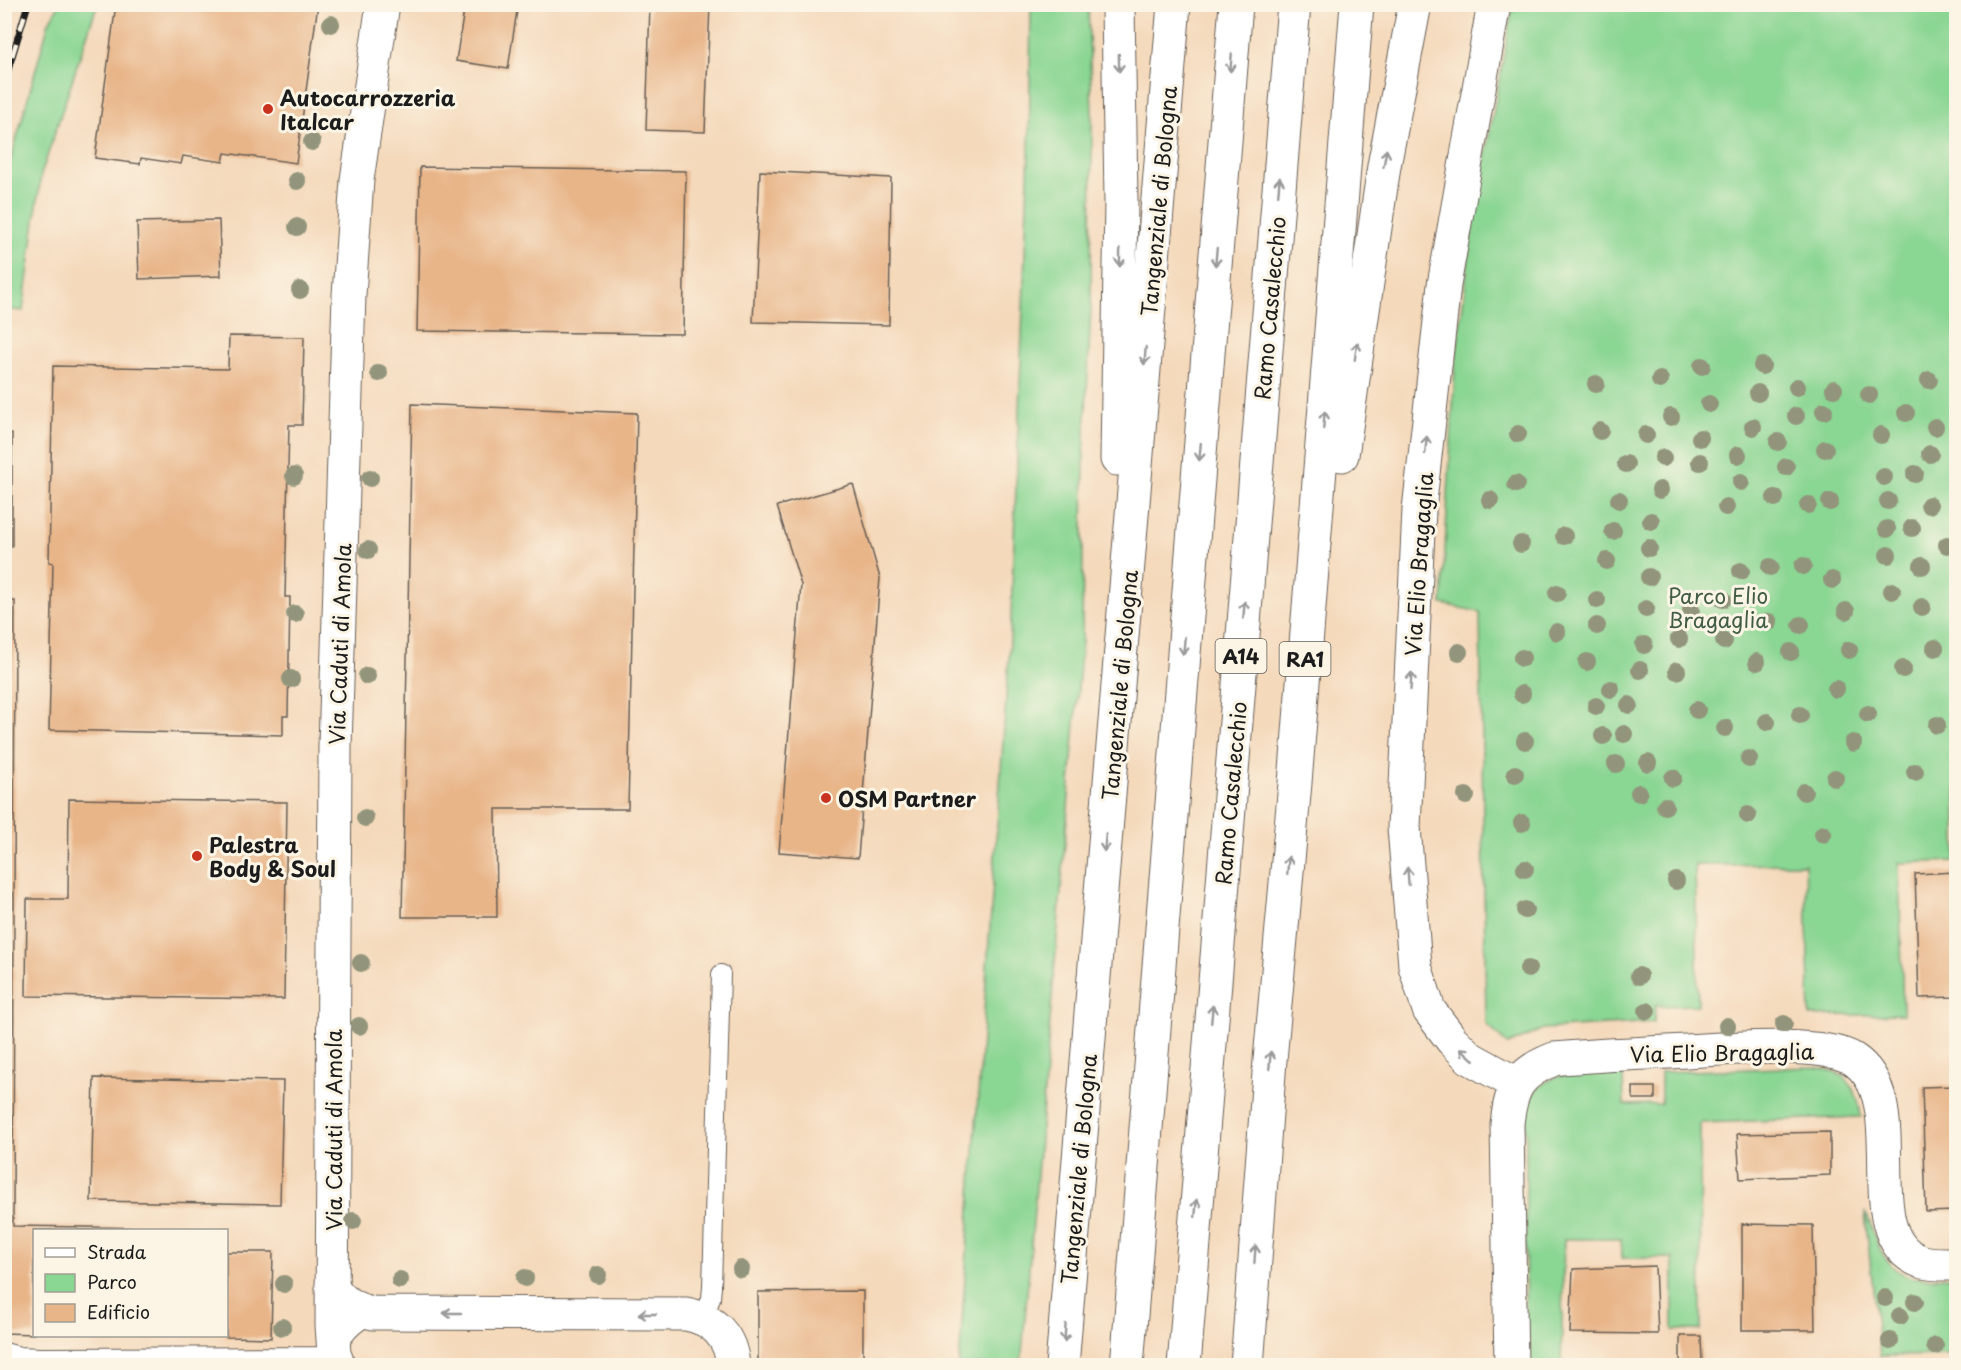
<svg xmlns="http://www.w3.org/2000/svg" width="1961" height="1370" font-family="'Playpen Sans',sans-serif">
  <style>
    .green { fill: #8ad693; stroke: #537958; stroke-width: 1.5 }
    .building { fill: #e8b589 }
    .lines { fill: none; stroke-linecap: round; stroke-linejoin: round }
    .service-casing { stroke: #685e54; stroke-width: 20 }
    .minor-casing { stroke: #685e54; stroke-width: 35 }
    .motorway-casing { stroke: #685e54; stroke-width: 35 }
    .service { stroke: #fff; stroke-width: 18 }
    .minor { stroke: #fff; stroke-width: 33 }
    .motorway { stroke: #fff; stroke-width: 33 }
    .rail-casing { stroke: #1c1c1c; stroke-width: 7 }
    .rail { stroke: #fcf5e5; stroke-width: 4.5; stroke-dasharray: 14; stroke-linecap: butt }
    .tree { fill: #92957b }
    .oneway { stroke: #999 }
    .poi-dot { fill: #c8321e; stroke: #fcf5e5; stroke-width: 2 }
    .labels { text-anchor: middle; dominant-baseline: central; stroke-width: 6; stroke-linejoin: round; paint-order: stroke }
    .shield { fill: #fcf5e5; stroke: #5f5d58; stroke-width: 1.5 }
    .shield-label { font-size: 20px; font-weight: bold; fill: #1c1c1c }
    .poi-label { font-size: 21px; font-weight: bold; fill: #1c1c1c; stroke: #fcf5e5; text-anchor: start }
    .street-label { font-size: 21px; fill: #1c1c1c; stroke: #fcf5e5 }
    .park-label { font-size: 21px; fill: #425d46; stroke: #fcf5e5 }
  </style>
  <rect width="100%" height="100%" fill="#fcf5e5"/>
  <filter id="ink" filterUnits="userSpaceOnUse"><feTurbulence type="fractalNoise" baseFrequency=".0167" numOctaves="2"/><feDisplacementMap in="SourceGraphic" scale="12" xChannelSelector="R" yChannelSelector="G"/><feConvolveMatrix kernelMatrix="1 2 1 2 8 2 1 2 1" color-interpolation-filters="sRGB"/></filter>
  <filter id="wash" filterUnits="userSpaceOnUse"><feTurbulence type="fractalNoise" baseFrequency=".008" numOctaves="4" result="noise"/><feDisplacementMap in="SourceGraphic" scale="24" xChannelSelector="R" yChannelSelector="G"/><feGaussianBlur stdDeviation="1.35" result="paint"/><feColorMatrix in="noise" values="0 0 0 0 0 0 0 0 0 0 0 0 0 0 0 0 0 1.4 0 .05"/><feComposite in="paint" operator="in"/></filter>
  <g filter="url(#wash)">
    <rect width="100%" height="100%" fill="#f4d9bb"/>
    <g class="green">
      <path d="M 59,5 L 97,5 L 41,175 L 23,311 L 5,309 L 5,180 L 49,22 Z"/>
      <path d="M 1031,5 L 1088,5 L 1092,113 L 1091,308 L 1084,456 L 1082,641 L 1021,1365 L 959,1365 L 1010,642 L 1029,152 Z"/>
      <path d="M 1513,5 L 1956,5 L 1956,861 L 1899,863 L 1903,1014 L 1810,1016 L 1805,864 L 1703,865 L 1695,865 L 1698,1005 L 1655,1006 L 1654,1022 L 1543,1029 L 1508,1045 L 1486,1024 L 1480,612 L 1442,604 L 1455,367 L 1473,223 Z"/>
      <path d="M 1815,1067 C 1847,1072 1857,1085 1861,1117 L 1700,1123 L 1701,1330 L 1673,1330 L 1673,1258 L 1622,1258 L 1621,1239 L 1564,1239 L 1561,1365 L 1525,1366 L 1526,1126 C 1526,1120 1526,1113 1528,1107 C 1538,1066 1591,1073 1623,1072 L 1624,1105 L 1661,1104 L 1661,1072 Z"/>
      <path d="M 1865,1213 L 1868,1217 C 1876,1243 1886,1276 1919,1278 C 1931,1279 1944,1277 1956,1276 L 1956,1355 L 1880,1356 Z"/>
    </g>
    <g id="blocks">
      <g class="building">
        <path d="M 116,4 L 318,4 L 296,163 L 225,153 L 223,162 L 183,156 L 181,164 L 141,158 L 140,164 L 95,158 Z"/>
        <path d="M 465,4 L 518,4 L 508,69 L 456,61 Z"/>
        <path d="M 650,4 L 710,4 L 705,132 L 646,130 Z"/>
        <path d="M 420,167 L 686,171 L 683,334 L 417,331 Z"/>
        <path d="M 760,171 L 891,178 L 889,325 L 753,322 Z"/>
        <path d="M 219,220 L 221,276 L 139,279 L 137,222 Z"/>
        <path d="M 229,336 L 304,337 L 302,425 L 289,425 L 285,597 L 290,597 L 288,716 L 283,716 L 283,735 L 49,730 L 53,563 L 49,562 L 53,366 L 228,369 Z"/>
        <path d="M 412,404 L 637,413 L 628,809 L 496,809 L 497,917 L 402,917 Z"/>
        <path d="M 4,432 L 12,434 L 12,547 L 4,545 Z"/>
        <path d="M 853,484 L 880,578 L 858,858 L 779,852 L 801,585 L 777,506 Z"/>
        <path d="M 4,601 L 15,601 L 13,1226 L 157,1228 L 157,1230 L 34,1230 L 34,1334 L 4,1333 Z"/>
        <path d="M 69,799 L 287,802 L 284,999 L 26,996 L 27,899 L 68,899 Z"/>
        <path d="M 1956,872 L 1956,997 L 1919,998 L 1915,874 Z"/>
        <path d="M 94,1078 L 283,1081 L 280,1204 L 91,1201 Z"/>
        <path d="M 1956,1086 L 1956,1211 L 1926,1212 L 1922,1087 Z"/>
        <rect x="1633" y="1087" width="22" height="12"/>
        <path d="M 1830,1132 L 1830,1175 L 1740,1179 L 1737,1134 Z"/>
        <path d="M 1742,1224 L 1813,1225 L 1815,1330 L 1742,1330 Z"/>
        <path d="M 226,1252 L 273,1252 L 271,1338 L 226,1337 Z"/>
        <path d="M 1655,1266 L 1658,1334 L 1570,1333 L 1573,1269 Z"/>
        <path d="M 863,1291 L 863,1365 L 758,1365 L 758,1292 Z"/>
        <path d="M 1680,1336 L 1701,1336 L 1702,1364 L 1680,1364 Z"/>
      </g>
    </g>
  </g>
  <g filter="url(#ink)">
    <use href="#blocks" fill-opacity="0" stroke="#685e54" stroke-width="1.5"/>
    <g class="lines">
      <g class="service-casing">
        <g id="service">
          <path d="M 704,1319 L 711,1298 L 712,1287 L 721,974"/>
          <path d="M 4,1352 L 20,1356 L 39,1357 L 318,1356 L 334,1354 C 342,1335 353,1323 373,1313"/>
        </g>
      </g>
      <g class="minor-casing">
        <g id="minor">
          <path d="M 1494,4 L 1444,285 L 1419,510 L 1404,827 L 1415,966 L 1429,1010 L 1452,1040 L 1470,1058 L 1517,1084"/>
          <path d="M 332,1286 C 341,1302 355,1310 373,1313 L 686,1314 C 714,1319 731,1337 733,1366"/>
          <path d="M 339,1366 L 334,1354 L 332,1325 L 335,746 L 349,295 L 357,180 L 383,4"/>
          <path d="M 1511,1366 L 1507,1124 C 1511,1088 1518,1073 1554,1059 C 1592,1055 1630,1054 1668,1052 C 1709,1050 1822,1039 1853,1059 C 1916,1100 1852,1235 1920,1261 C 1932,1265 1945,1264 1956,1264"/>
        </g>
      </g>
      <g class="motorway-casing">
        <g id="motorway">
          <path d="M 1342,455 L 1384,166 L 1415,4"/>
          <path d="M 1117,459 L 1121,201 L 1118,4"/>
          <path d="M 1062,1366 L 1174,4"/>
          <path d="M 1127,1366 L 1236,4"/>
          <path d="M 1184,1366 L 1294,4"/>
          <path d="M 1247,1366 L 1270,1060 L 1295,783 L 1357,4"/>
        </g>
      </g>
      <use href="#service" class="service"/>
      <use href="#minor" class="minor"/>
      <use href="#motorway" class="motorway"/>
      <g class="rail-casing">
        <path id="rail" d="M 4,83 L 28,4"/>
      </g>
      <use href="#rail" class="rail"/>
    </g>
    <g class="tree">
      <circle cx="331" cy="24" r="9"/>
      <circle cx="312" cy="142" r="9"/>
      <circle cx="297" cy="181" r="9"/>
      <circle cx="297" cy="227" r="9"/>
      <circle cx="300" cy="290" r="9"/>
      <circle cx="1702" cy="366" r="9"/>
      <circle cx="1762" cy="366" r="9"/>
      <circle cx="379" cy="373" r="9"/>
      <circle cx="1660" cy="380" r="9"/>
      <circle cx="1929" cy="380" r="9"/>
      <circle cx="1596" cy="384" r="9"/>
      <circle cx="1797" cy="387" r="9"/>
      <circle cx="1834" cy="389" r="9"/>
      <circle cx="1758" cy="393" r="9"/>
      <circle cx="1869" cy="395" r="9"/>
      <circle cx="1709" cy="404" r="9"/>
      <circle cx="1824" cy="411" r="9"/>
      <circle cx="1906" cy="413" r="9"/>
      <circle cx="1796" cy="416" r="9"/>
      <circle cx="1671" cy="417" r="9"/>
      <circle cx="1753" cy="427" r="9"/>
      <circle cx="1935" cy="427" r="9"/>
      <circle cx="1600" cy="431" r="9"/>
      <circle cx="1518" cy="434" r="9"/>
      <circle cx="1646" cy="435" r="9"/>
      <circle cx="1881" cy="435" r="9"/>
      <circle cx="1700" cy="438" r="9"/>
      <circle cx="1778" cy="442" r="9"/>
      <circle cx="1825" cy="449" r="9"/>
      <circle cx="1930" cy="454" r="9"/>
      <circle cx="1738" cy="455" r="9"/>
      <circle cx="1663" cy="458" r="9"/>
      <circle cx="1700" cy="462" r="9"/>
      <circle cx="1626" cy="464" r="9"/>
      <circle cx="1786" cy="467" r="9"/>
      <circle cx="1915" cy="474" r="9"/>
      <circle cx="294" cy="476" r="9"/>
      <circle cx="1884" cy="477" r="9"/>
      <circle cx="370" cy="478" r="9"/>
      <circle cx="1741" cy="482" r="9"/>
      <circle cx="1516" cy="484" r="9"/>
      <circle cx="1660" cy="490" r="9"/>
      <circle cx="1775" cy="498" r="9"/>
      <circle cx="1490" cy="500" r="9"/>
      <circle cx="1619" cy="500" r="9"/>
      <circle cx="1888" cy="501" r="9"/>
      <circle cx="1830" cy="502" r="9"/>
      <circle cx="1808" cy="505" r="9"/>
      <circle cx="1929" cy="505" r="9"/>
      <circle cx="1726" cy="507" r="9"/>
      <circle cx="1651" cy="521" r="9"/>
      <circle cx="1912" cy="528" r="9"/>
      <circle cx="1887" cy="529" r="9"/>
      <circle cx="1613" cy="531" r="9"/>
      <circle cx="1564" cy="536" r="9"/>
      <circle cx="1521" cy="544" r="9"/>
      <circle cx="1947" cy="545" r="9"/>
      <circle cx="1649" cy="548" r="9"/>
      <circle cx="368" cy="550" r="9"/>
      <circle cx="1888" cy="555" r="9"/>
      <circle cx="1607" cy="561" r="9"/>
      <circle cx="1803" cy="566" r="9"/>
      <circle cx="1922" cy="566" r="9"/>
      <circle cx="1770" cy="567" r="9"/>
      <circle cx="1741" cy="571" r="9"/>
      <circle cx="1649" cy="577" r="9"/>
      <circle cx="1832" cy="580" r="9"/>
      <circle cx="1892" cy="591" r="9"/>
      <circle cx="1557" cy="593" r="9"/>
      <circle cx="1723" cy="599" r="9"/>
      <circle cx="1597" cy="600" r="9"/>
      <circle cx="1922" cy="607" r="9"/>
      <circle cx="1646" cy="609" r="9"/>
      <circle cx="1691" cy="610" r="9"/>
      <circle cx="1846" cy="611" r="9"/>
      <circle cx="295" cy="614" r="9"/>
      <circle cx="1769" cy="622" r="9"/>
      <circle cx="1801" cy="625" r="9"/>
      <circle cx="1597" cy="626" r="9"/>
      <circle cx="1557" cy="632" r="9"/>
      <circle cx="1679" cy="639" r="9"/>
      <circle cx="1724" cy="641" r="9"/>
      <circle cx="1644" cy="645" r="9"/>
      <circle cx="1935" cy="648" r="9"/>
      <circle cx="1849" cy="650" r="9"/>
      <circle cx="1459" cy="652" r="9"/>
      <circle cx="1791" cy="652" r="9"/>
      <circle cx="1522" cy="658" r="9"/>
      <circle cx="1587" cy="662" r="9"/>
      <circle cx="1757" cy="662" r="9"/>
      <circle cx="1903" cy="669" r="9"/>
      <circle cx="1640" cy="670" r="9"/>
      <circle cx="1677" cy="671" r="9"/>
      <circle cx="367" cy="676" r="9"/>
      <circle cx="291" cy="679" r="9"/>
      <circle cx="1611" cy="689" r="9"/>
      <circle cx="1836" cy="689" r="9"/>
      <circle cx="1522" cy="694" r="9"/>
      <circle cx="1629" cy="705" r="9"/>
      <circle cx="1596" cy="706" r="9"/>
      <circle cx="1697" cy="710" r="9"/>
      <circle cx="1868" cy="714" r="9"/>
      <circle cx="1800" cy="715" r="9"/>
      <circle cx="1767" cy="722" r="9"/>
      <circle cx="1937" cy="725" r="9"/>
      <circle cx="1725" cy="728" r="9"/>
      <circle cx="1624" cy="734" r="9"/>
      <circle cx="1603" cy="736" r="9"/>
      <circle cx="1525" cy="741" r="9"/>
      <circle cx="1853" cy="743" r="9"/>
      <circle cx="1749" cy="759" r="9"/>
      <circle cx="1648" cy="763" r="9"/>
      <circle cx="1616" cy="764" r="9"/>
      <circle cx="1915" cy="772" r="9"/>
      <circle cx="1515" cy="774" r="9"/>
      <circle cx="1673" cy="778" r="9"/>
      <circle cx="1835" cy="778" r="9"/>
      <circle cx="1804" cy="792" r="9"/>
      <circle cx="1639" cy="793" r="9"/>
      <circle cx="1466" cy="796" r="9"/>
      <circle cx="1665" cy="806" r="9"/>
      <circle cx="1748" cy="815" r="9"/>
      <circle cx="365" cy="818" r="9"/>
      <circle cx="1522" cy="823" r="9"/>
      <circle cx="1823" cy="834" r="9"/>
      <circle cx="1525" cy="869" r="9"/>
      <circle cx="1676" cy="881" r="9"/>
      <circle cx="1525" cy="910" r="9"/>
      <circle cx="361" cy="963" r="9"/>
      <circle cx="1528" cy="969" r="9"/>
      <circle cx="1639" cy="976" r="9"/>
      <circle cx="1647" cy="1011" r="9"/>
      <circle cx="1784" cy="1024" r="9"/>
      <circle cx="359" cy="1026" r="9"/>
      <circle cx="1727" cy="1026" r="9"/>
      <circle cx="353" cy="1221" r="9"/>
      <circle cx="741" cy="1269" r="9"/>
      <circle cx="598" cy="1275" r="9"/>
      <circle cx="525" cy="1278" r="9"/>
      <circle cx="400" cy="1280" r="9"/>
      <circle cx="284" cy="1284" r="9"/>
      <circle cx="1885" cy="1298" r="9"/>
      <circle cx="1915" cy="1302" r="9"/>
      <circle cx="1900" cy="1316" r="9"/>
      <circle cx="282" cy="1327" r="9"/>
      <circle cx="1890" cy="1341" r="9"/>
      <circle cx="1935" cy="1346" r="9"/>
    </g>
    <defs><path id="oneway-shaft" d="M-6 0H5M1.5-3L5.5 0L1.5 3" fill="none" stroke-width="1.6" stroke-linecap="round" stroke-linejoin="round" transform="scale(1.5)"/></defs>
    <g class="oneway">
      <use href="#oneway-shaft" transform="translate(1119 63) rotate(89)"/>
      <use href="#oneway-shaft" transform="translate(1231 63) rotate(95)"/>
      <use href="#oneway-shaft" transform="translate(1385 158) rotate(-80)"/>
      <use href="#oneway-shaft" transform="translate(1279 186) rotate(-85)"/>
      <use href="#oneway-shaft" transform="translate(1216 257) rotate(95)"/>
      <use href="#oneway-shaft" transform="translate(1120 258) rotate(91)"/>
      <use href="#oneway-shaft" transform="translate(1356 351) rotate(-82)"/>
      <use href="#oneway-shaft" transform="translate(1145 356) rotate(95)"/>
      <use href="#oneway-shaft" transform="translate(1324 420) rotate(-85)"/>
      <use href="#oneway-shaft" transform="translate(1426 445) rotate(-84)"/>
      <use href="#oneway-shaft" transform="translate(1200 452) rotate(95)"/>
      <use href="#oneway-shaft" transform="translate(1244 610) rotate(-85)"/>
      <use href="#oneway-shaft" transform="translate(1184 646) rotate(95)"/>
      <use href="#oneway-shaft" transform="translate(1411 681) rotate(-87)"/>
      <use href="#oneway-shaft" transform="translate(1105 843) rotate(95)"/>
      <use href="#oneway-shaft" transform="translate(1288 865) rotate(-85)"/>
      <use href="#oneway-shaft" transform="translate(1408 876) rotate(-94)"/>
      <use href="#oneway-shaft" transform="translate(1212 1014) rotate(-85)"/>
      <use href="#oneway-shaft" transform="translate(1467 1054) rotate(-138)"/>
      <use href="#oneway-shaft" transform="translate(1270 1060) rotate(-85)"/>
      <use href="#oneway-shaft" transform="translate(1196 1208) rotate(-85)"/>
      <use href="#oneway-shaft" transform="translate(1255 1254) rotate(-86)"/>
      <use href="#oneway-shaft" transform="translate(452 1313) rotate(-180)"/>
      <use href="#oneway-shaft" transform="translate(647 1314) rotate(-180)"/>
      <use href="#oneway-shaft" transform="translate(1065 1333) rotate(94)"/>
    </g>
  </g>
  <g class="poi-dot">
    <circle cx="268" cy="109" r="6"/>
    <circle cx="826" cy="798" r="6"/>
    <circle cx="197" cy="856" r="6"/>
  </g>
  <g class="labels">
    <g class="shield">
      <rect x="1215.5" y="639" width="51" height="34" rx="4.5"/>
      <rect x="1279.5" y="642" width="51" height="34" rx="4.5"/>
    </g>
    <g class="shield-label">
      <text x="1241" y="656">A14</text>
      <text x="1305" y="659">RA1</text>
    </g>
    <g class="poi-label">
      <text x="280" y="97">Autocarrozzeria<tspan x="280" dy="24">Italcar</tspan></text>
      <text x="838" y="798">OSM Partner</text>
      <text x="209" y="844">Palestra<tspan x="209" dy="24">Body &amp; Soul</tspan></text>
    </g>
    <g class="street-label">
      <text transform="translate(1158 201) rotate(-85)">Tangenziale di Bologna</text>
      <text transform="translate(1269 308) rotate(-85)">Ramo Casalecchio</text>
      <text transform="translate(1418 564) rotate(-86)">Via Elio Bragaglia</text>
      <text transform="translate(339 644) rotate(-88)">Via Caduti di Amola</text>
      <text transform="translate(1119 685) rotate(-85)">Tangenziale di Bologna</text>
      <text transform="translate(1230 793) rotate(-85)">Ramo Casalecchio</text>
      <text transform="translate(1722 1052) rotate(-1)">Via Elio Bragaglia</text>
      <text transform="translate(333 1130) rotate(-90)">Via Caduti di Amola</text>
      <text transform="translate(1078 1169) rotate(-85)">Tangenziale di Bologna</text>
    </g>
    <g class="park-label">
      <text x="1718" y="595">Parco Elio<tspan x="1718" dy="24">Bragaglia</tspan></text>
    </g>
  </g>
  <rect width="1961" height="1370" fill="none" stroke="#fcf5e5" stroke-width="24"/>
  <rect x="33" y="1229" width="195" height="108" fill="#fcf5e5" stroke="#a29e95" stroke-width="1.5"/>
  <rect x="45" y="1248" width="30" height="9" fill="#ffffff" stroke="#a29e95" stroke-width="1.5"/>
  <text x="87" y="1259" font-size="18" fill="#1c1c1c">Strada</text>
  <rect x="45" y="1274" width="30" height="18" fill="#8ad693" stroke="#a29e95" stroke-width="1.5"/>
  <text x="87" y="1289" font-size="18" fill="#1c1c1c">Parco</text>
  <rect x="45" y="1304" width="30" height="18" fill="#e8b589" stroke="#a29e95" stroke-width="1.5"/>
  <text x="87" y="1319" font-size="18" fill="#1c1c1c">Edificio</text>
</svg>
